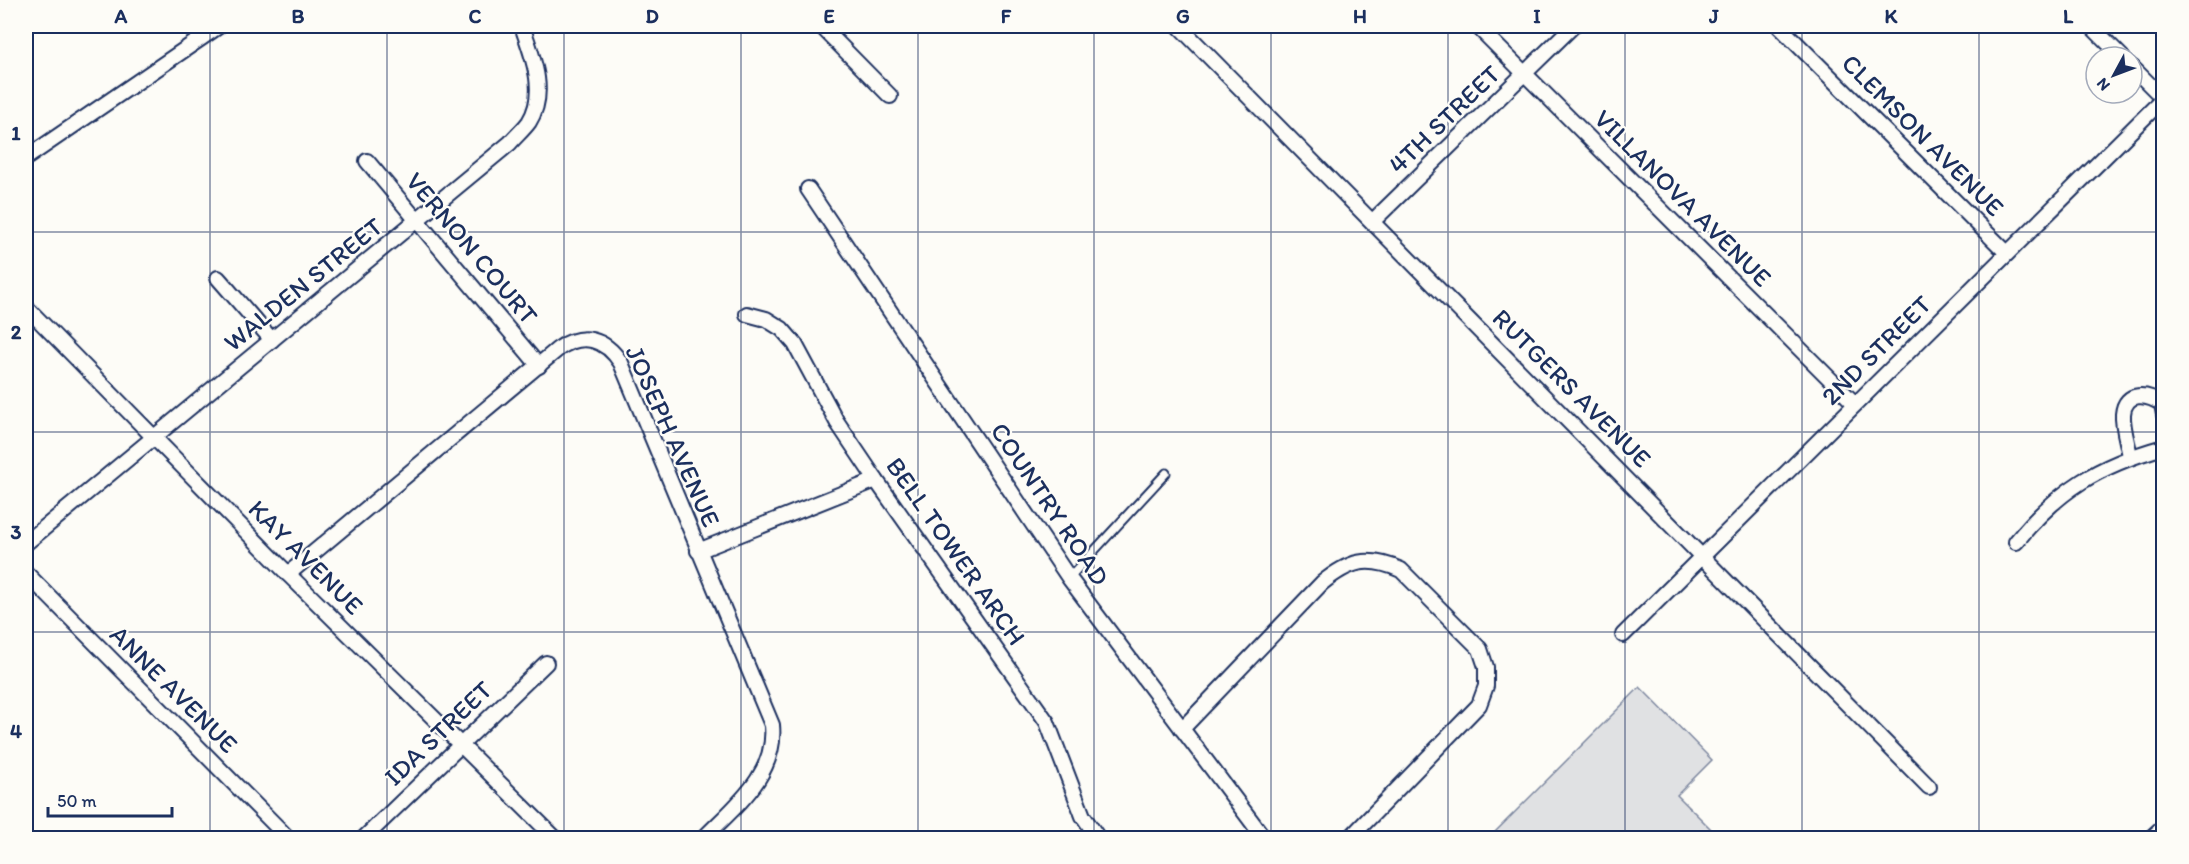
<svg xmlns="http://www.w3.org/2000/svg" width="2189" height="864" font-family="Itim,sans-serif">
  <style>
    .green { fill: #e0e1e3; stroke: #7e88a0; stroke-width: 1.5 }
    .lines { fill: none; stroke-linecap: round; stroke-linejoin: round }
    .service-casing { stroke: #1b2f5e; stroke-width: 11 }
    .minor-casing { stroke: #1b2f5e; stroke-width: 18 }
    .tertiary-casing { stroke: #1b2f5e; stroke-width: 21 }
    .service { stroke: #fdfcf7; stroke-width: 7 }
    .minor { stroke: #fdfcf7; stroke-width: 14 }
    .tertiary { stroke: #fdfcf7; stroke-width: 16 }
    .grid { fill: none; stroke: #1b2f5e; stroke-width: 1.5; stroke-opacity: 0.55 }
    .labels { text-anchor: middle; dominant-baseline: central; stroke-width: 4.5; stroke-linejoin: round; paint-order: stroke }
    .street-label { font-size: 26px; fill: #1b2f5e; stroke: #fdfcf7 }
    .neatline { fill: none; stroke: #1b2f5e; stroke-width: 2 }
    .grid-label { font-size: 20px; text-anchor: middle; font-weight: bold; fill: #1b2f5e }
  </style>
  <rect width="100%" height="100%" fill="#fdfcf7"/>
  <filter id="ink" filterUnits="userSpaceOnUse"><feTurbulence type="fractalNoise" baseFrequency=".0167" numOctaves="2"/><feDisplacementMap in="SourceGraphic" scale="12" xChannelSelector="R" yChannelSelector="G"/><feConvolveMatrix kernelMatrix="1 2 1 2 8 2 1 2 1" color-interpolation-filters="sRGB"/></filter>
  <g filter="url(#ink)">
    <path class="green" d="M 1640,687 L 1712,760 L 1677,795 L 1720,838 L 1489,838 Z"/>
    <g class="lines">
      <g class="service-casing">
        <path id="service" d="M 1069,578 L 1166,473"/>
      </g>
      <g class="minor-casing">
        <g id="minor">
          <path d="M 821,26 L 890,96"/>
          <path d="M 1179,26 L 1929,787"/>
          <path d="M 1477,26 L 1855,404"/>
          <path d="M 1779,26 L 2007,253"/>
          <path d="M 2091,26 L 2122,57"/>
          <path d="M 2132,67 L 2164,99"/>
          <path d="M 26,158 L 219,26"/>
          <path d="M 367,161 L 539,366"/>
          <path d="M 808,189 L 1069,578 L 1264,838"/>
          <path d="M 1373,221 L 1573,26"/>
          <path d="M 218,278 L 272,340"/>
          <path d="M 26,307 L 288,574 L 555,838"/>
          <path d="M 747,314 L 766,319 L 782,329 L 795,344 L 837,422 L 876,480 L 1047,722 L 1083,816 L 1098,838"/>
          <path d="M 2130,456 C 2128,444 2122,427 2123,414 C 2125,390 2148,394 2162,404 L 2164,415"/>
          <path d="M 2016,542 C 2058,490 2099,465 2164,447"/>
          <path d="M 26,543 L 510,143 C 516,136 524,129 529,122 C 548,92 532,55 522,26"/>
          <path d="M 698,551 L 876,480"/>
          <path d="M 26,573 L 288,838"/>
          <path d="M 288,574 L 558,349 C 582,332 605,338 621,363 L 772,725 C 777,775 735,806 704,838"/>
          <path d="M 1623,635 L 2164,98"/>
          <path d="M 1182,729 L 1322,583 C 1349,561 1367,555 1401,570 L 1480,649 L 1486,667 L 1486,686 L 1479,705 L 1350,838"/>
          <path d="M 364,838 L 546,663"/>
        </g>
      </g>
      <g class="tertiary-casing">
        <path id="tertiary" d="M 2153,838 L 2164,828"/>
      </g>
      <use href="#service" class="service"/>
      <use href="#minor" class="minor"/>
      <use href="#tertiary" class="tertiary"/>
    </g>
  </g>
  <path class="grid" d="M 210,26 L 210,838M 387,26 L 387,838M 564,26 L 564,838M 741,26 L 741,838M 918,26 L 918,838M 1094,26 L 1094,838M 1271,26 L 1271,838M 1448,26 L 1448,838M 1625,26 L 1625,838M 1802,26 L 1802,838M 1979,26 L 1979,838M 26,232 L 2164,232M 26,432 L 2164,432M 26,632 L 2164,632"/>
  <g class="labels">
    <g class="street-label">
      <text transform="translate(1444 119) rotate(-44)">4TH STREET</text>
      <text transform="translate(1923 135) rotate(45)">CLEMSON AVENUE</text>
      <text transform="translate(1683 198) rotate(45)">VILLANOVA AVENUE</text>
      <text transform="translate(472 248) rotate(50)">VERNON COURT</text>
      <text transform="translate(303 284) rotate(-39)">WALDEN STREET</text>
      <text transform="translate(1876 350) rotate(-45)">2ND STREET</text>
      <text transform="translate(1572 388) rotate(45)">RUTGERS AVENUE</text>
      <text transform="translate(673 436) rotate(66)">JOSEPH AVENUE</text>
      <text transform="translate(1050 504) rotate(56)">COUNTRY ROAD</text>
      <text transform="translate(956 551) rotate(55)">BELL TOWER ARCH</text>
      <text transform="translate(306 557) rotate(45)">KAY AVENUE</text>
      <text transform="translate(174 689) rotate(45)">ANNE AVENUE</text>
      <text transform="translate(438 733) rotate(-44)">IDA STREET</text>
    </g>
  </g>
  <rect width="2189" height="864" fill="none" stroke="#fdfcf7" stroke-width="66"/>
  <g transform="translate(2114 75) rotate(229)"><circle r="28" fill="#fdfcf7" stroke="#a3aaba" stroke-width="1.5"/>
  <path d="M0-4.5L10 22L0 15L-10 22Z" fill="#1b2f5e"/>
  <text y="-9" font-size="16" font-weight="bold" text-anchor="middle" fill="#1b2f5e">N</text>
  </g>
  <path d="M48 807v9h124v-9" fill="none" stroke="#1b2f5e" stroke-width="3"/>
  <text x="57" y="807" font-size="18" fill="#1b2f5e" stroke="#fdfcf7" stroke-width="4.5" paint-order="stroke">50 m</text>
  <rect x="33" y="33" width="2123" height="798" class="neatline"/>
  <g class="grid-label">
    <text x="121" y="23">A</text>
    <text x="298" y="23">B</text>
    <text x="475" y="23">C</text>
    <text x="652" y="23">D</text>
    <text x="829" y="23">E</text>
    <text x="1006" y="23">F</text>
    <text x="1183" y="23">G</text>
    <text x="1360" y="23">H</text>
    <text x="1537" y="23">I</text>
    <text x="1714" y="23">J</text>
    <text x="1891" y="23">K</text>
    <text x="2068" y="23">L</text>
    <text x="16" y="140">1</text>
    <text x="16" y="339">2</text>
    <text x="16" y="539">3</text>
    <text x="16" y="738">4</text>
  </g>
</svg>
